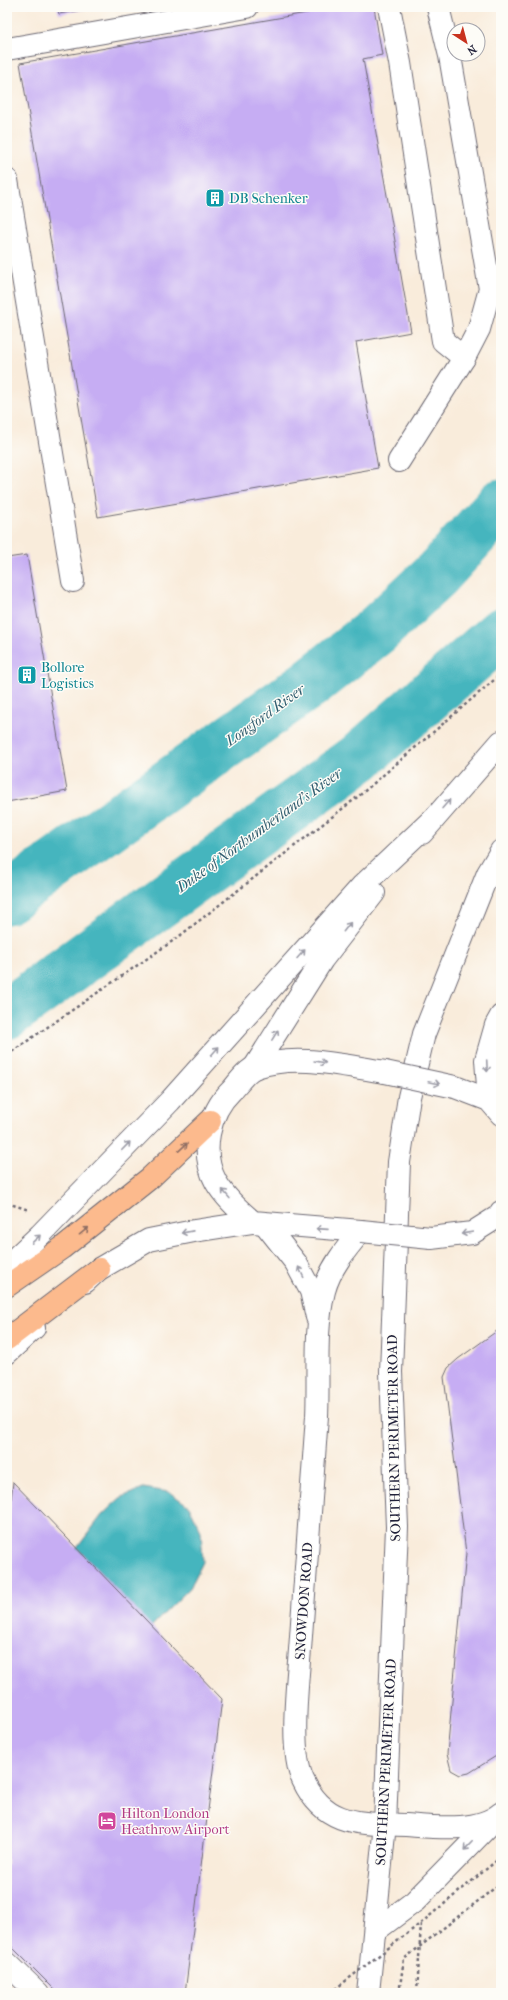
<svg xmlns="http://www.w3.org/2000/svg" width="508" height="2000" font-family="'IM FELL French Canon',serif">
  <style>
    .water { fill: #45b5be; stroke: #346c7c }
    .lines { fill: none; stroke-linecap: round; stroke-linejoin: round }
    .river { stroke: #45b5be; stroke-width: 51 }
    .building { fill: #c6adf3 }
    .minor-casing { stroke: #6d6973; stroke-width: 24 }
    .highway-casing { stroke: #6d6973; stroke-width: 24 }
    .path { stroke: #6d6973; stroke-width: 2.5; stroke-dasharray: 3 3; stroke-linecap: butt }
    .minor { stroke: #fff; stroke-width: 22 }
    .highway { stroke: #fcba8d; stroke-width: 22 }
    .minor-bridge-casing { stroke: #6d6973; stroke-width: 24; stroke-linecap: butt }
    .path-bridge { stroke: #6d6973; stroke-width: 2.5; stroke-dasharray: 3 3; stroke-linecap: butt }
    .minor-bridge { stroke: #fff; stroke-width: 22 }
    .oneway { stroke: #9c9ca7 }
    .oneway2 { stroke: #8f6e64 }
    .labels { text-anchor: middle; dominant-baseline: central; stroke-width: 3; stroke-linejoin: round; paint-order: stroke }
    .culture-label { font-size: 14px; fill: #0d838f; stroke: #fdfcf7; text-anchor: start }
    .street-label { font-size: 14px; fill: #22223b; stroke: #fdfcf7 }
    .hotel-label { font-size: 14px; fill: #b23c85; stroke: #fdfcf7; text-anchor: start }
    .water-label { font-size: 15px; font-style: italic; fill: #305d6f; stroke: #fdfcf7 }
  </style>
  <rect width="100%" height="100%" fill="#fdfcf7"/>
  <filter id="ink" filterUnits="userSpaceOnUse"><feTurbulence type="fractalNoise" baseFrequency=".025" numOctaves="2"/><feDisplacementMap in="SourceGraphic" scale="8" xChannelSelector="R" yChannelSelector="G"/><feConvolveMatrix kernelMatrix="1 2 1 2 8 2 1 2 1" color-interpolation-filters="sRGB"/></filter>
  <filter id="wash" filterUnits="userSpaceOnUse"><feTurbulence type="fractalNoise" baseFrequency=".012" numOctaves="4" result="noise"/><feDisplacementMap in="SourceGraphic" scale="16" xChannelSelector="R" yChannelSelector="G"/><feGaussianBlur stdDeviation="0.9" result="paint"/><feColorMatrix in="noise" values="0 0 0 0 0 0 0 0 0 0 0 0 0 0 0 0 0 1.4 0 .05"/><feComposite in="paint" operator="in"/></filter>
  <g filter="url(#wash)">
    <rect width="100%" height="100%" fill="#f9ecdb"/>
    <path class="water" d="M 143,1488 L 169,1492 L 189,1506 L 201,1531 L 203,1562 L 190,1588 L 151,1627 L 77,1548 L 102,1515 L 120,1498 Z"/>
    <g class="lines">
      <g class="river">
        <path d="M 7,899 L 309,684 L 376,631 L 437,574 L 501,504"/>
        <path d="M 7,1014 L 359,758 L 501,633"/>
      </g>
    </g>
    <g id="blocks">
      <g class="building">
        <path d="M 57,7 L 93,7 L 93,8 L 59,14 Z"/>
        <path d="M 341,7 L 374,7 L 382,55 L 363,59 L 411,332 L 356,342 L 378,468 L 98,517 L 20,63 Z"/>
        <path d="M 27,555 L 67,791 L 7,802 L 7,558 Z"/>
        <path d="M 501,1328 L 501,1753 L 469,1773 L 460,1775 L 451,1770 L 447,1754 L 466,1553 L 444,1377 L 448,1368 L 458,1359 Z"/>
        <path d="M 13,1482 L 222,1699 L 185,1993 L 58,1993 L 7,1942 L 7,1535 Z"/>
      </g>
    </g>
  </g>
  <g filter="url(#ink)">
    <use href="#blocks" fill-opacity="0" stroke="#6d6973" stroke-width="1"/>
    <g class="lines">
      <g class="minor-casing">
        <g id="minor">
          <path d="M 389,7 L 400,63 L 443,341 L 464,358"/>
          <path d="M 7,49 L 247,7"/>
          <path d="M 7,180 L 73,581"/>
          <path d="M 399,461 L 464,358 L 479,329 L 490,289 L 450,56 L 438,7"/>
          <path d="M 422,833 L 501,742"/>
          <path d="M 254,1068 L 322,960 L 374,893"/>
          <path d="M 455,1087 L 489,1100 L 501,1114"/>
          <path d="M 489,1100 L 486,1060 L 496,1025 L 501,1016"/>
          <path d="M 265,1224 L 296,1263 L 311,1291 L 317,1317"/>
          <path d="M 361,1231 C 346,1249 330,1268 324,1291 C 314,1332 319,1375 317,1416 C 312,1489 307,1562 301,1636 C 299,1671 288,1749 303,1780 C 325,1827 361,1823 406,1825 C 434,1827 478,1833 501,1813"/>
          <path d="M 361,1231 L 253,1222 C 241,1212 224,1196 216,1182 C 200,1153 208,1113 232,1090 C 238,1083 247,1070 256,1067 C 298,1053 343,1066 385,1072"/>
          <path d="M 431,1238 L 472,1233 L 499,1216 L 501,1212"/>
          <path d="M 7,1266 L 40,1235 L 170,1101 L 362,886 L 430,822"/>
          <path d="M 85,1282 L 99,1269 L 149,1240 L 194,1231 L 253,1222"/>
          <path d="M 7,1353 L 34,1328"/>
          <path d="M 375,1931 L 415,1901 L 495,1819"/>
          <path d="M 7,1963 L 38,1993"/>
          <path d="M 368,1993 L 385,1824 L 397,1527 L 391,1372 L 399,1162 L 409,1097 L 424,1034 L 488,873 L 501,851"/>
        </g>
      </g>
      <g class="highway-casing">
        <g id="highway">
          <path d="M 7,1286 L 62,1248 L 150,1178 L 210,1121"/>
          <path d="M 7,1339 L 99,1269"/>
        </g>
      </g>
      <g class="path">
        <path d="M 7,1055 L 177,938 L 360,795 L 501,674"/>
        <path d="M 7,1203 L 29,1210"/>
        <path d="M 399,1993 L 404,1959 L 501,1883"/>
      </g>
      <use href="#minor" class="minor"/>
      <use href="#highway" class="highway"/>
      <g class="minor-bridge-casing">
        <g id="minor-bridge">
          <path d="M 385,1072 L 455,1087"/>
          <path d="M 361,1231 L 431,1238"/>
        </g>
      </g>
      <g class="path-bridge">
        <path d="M 330,1993 L 421,1923 L 501,1857"/>
        <path d="M 417,1993 L 421,1923"/>
      </g>
      <use href="#minor-bridge" class="minor-bridge"/>
    </g>
    <defs><path id="oneway-shaft" d="M-6 0H5M1.5-3L5.5 0L1.5 3" fill="none" stroke-width="1.6" stroke-linecap="round" stroke-linejoin="round"/></defs>
    <g class="oneway">
      <use href="#oneway-shaft" transform="translate(446 804) rotate(-49)"/>
      <use href="#oneway-shaft" transform="translate(347 927) rotate(-52)"/>
      <use href="#oneway-shaft" transform="translate(301 954) rotate(-48)"/>
      <use href="#oneway-shaft" transform="translate(275 1035) rotate(-58)"/>
      <use href="#oneway-shaft" transform="translate(215 1051) rotate(-48)"/>
      <use href="#oneway-shaft" transform="translate(320 1062) rotate(9)"/>
      <use href="#oneway-shaft" transform="translate(487 1066) rotate(87)"/>
      <use href="#oneway-shaft" transform="translate(434 1083) rotate(12)"/>
      <use href="#oneway-shaft" transform="translate(126 1146) rotate(-46)"/>
      <use href="#oneway-shaft" transform="translate(226 1194) rotate(-130)"/>
      <use href="#oneway-shaft" transform="translate(322 1229) rotate(-176)"/>
      <use href="#oneway-shaft" transform="translate(187 1232) rotate(169)"/>
      <use href="#oneway-shaft" transform="translate(467 1233) rotate(170)"/>
      <use href="#oneway-shaft" transform="translate(36 1239) rotate(-43)"/>
      <use href="#oneway-shaft" transform="translate(301 1272) rotate(-117)"/>
      <use href="#oneway-shaft" transform="translate(468 1846) rotate(134)"/>
    </g>
    <g class="oneway2">
      <use href="#oneway-shaft" transform="translate(183 1147) rotate(-43)"/>
      <use href="#oneway-shaft" transform="translate(84 1231) rotate(-39)"/>
    </g>
  </g>
  <defs>
    <g id="building-square" transform="scale(1)"><rect x="-9" y="-9" width="18" height="18" rx="4" fill="#0f9aa8" stroke="#fdfcf7"/><path d="M-4-6H4V6H1V3H-1V6H-4ZM-2.5-4.3h1.7v1.8h-1.7ZM.8-4.3h1.7v1.8H.8ZM-2.5-1h1.7V.8h-1.7ZM.8-1h1.7V.8H.8Z" fill="#fff"/></g>
    <g id="hotel-square" transform="scale(1)"><rect x="-9" y="-9" width="18" height="18" rx="4" fill="#d1479c" stroke="#fdfcf7"/><path d="M-6-4.5h1.5V1H6V5H4.5V3h-9V5H-6ZM-4 0a1.8 1.8 0 1 1 3.6 0ZM.5 0V-2.5h3Q6-2.5 6 0Z" fill="#fff"/></g>
  </defs>
  <g fill-rule="evenodd">
    <use href="#building-square" x="215" y="198"/>
    <use href="#building-square" x="27" y="675"/>
    <use href="#hotel-square" x="107" y="1821"/>
  </g>
  <g class="labels">
    <g class="culture-label">
      <text x="229" y="198">DB Schenker</text>
      <text x="41" y="667">Bollore<tspan x="41" dy="16">Logistics</tspan></text>
    </g>
    <g class="street-label">
      <text transform="translate(394 1438) rotate(-91)">SOUTHERN PERIMETER ROAD</text>
      <text transform="translate(304 1601) rotate(-86)">SNOWDON ROAD</text>
      <text transform="translate(386 1762) rotate(-87)">SOUTHERN PERIMETER ROAD</text>
    </g>
    <g class="hotel-label">
      <text x="121" y="1813">Hilton London<tspan x="121" dy="16">Heathrow Airport</tspan></text>
    </g>
    <g class="water-label">
      <text transform="translate(265 715) rotate(-36)">Longford River</text>
      <text transform="translate(259 830) rotate(-36)">Duke of Northumberland's River</text>
    </g>
  </g>
  <rect width="508" height="2000" fill="none" stroke="#fdfcf7" stroke-width="24"/>
  <g transform="translate(466 42) rotate(144)"><circle r="19" fill="#fdfcf7" stroke="#a5a5ac"/>
  <path d="M0-3L7 15L0 10L-7 15Z" fill="#c8321e"/>
  <text y="-6" font-size="11" font-weight="bold" text-anchor="middle" fill="#22223b">N</text>
  </g>
</svg>
